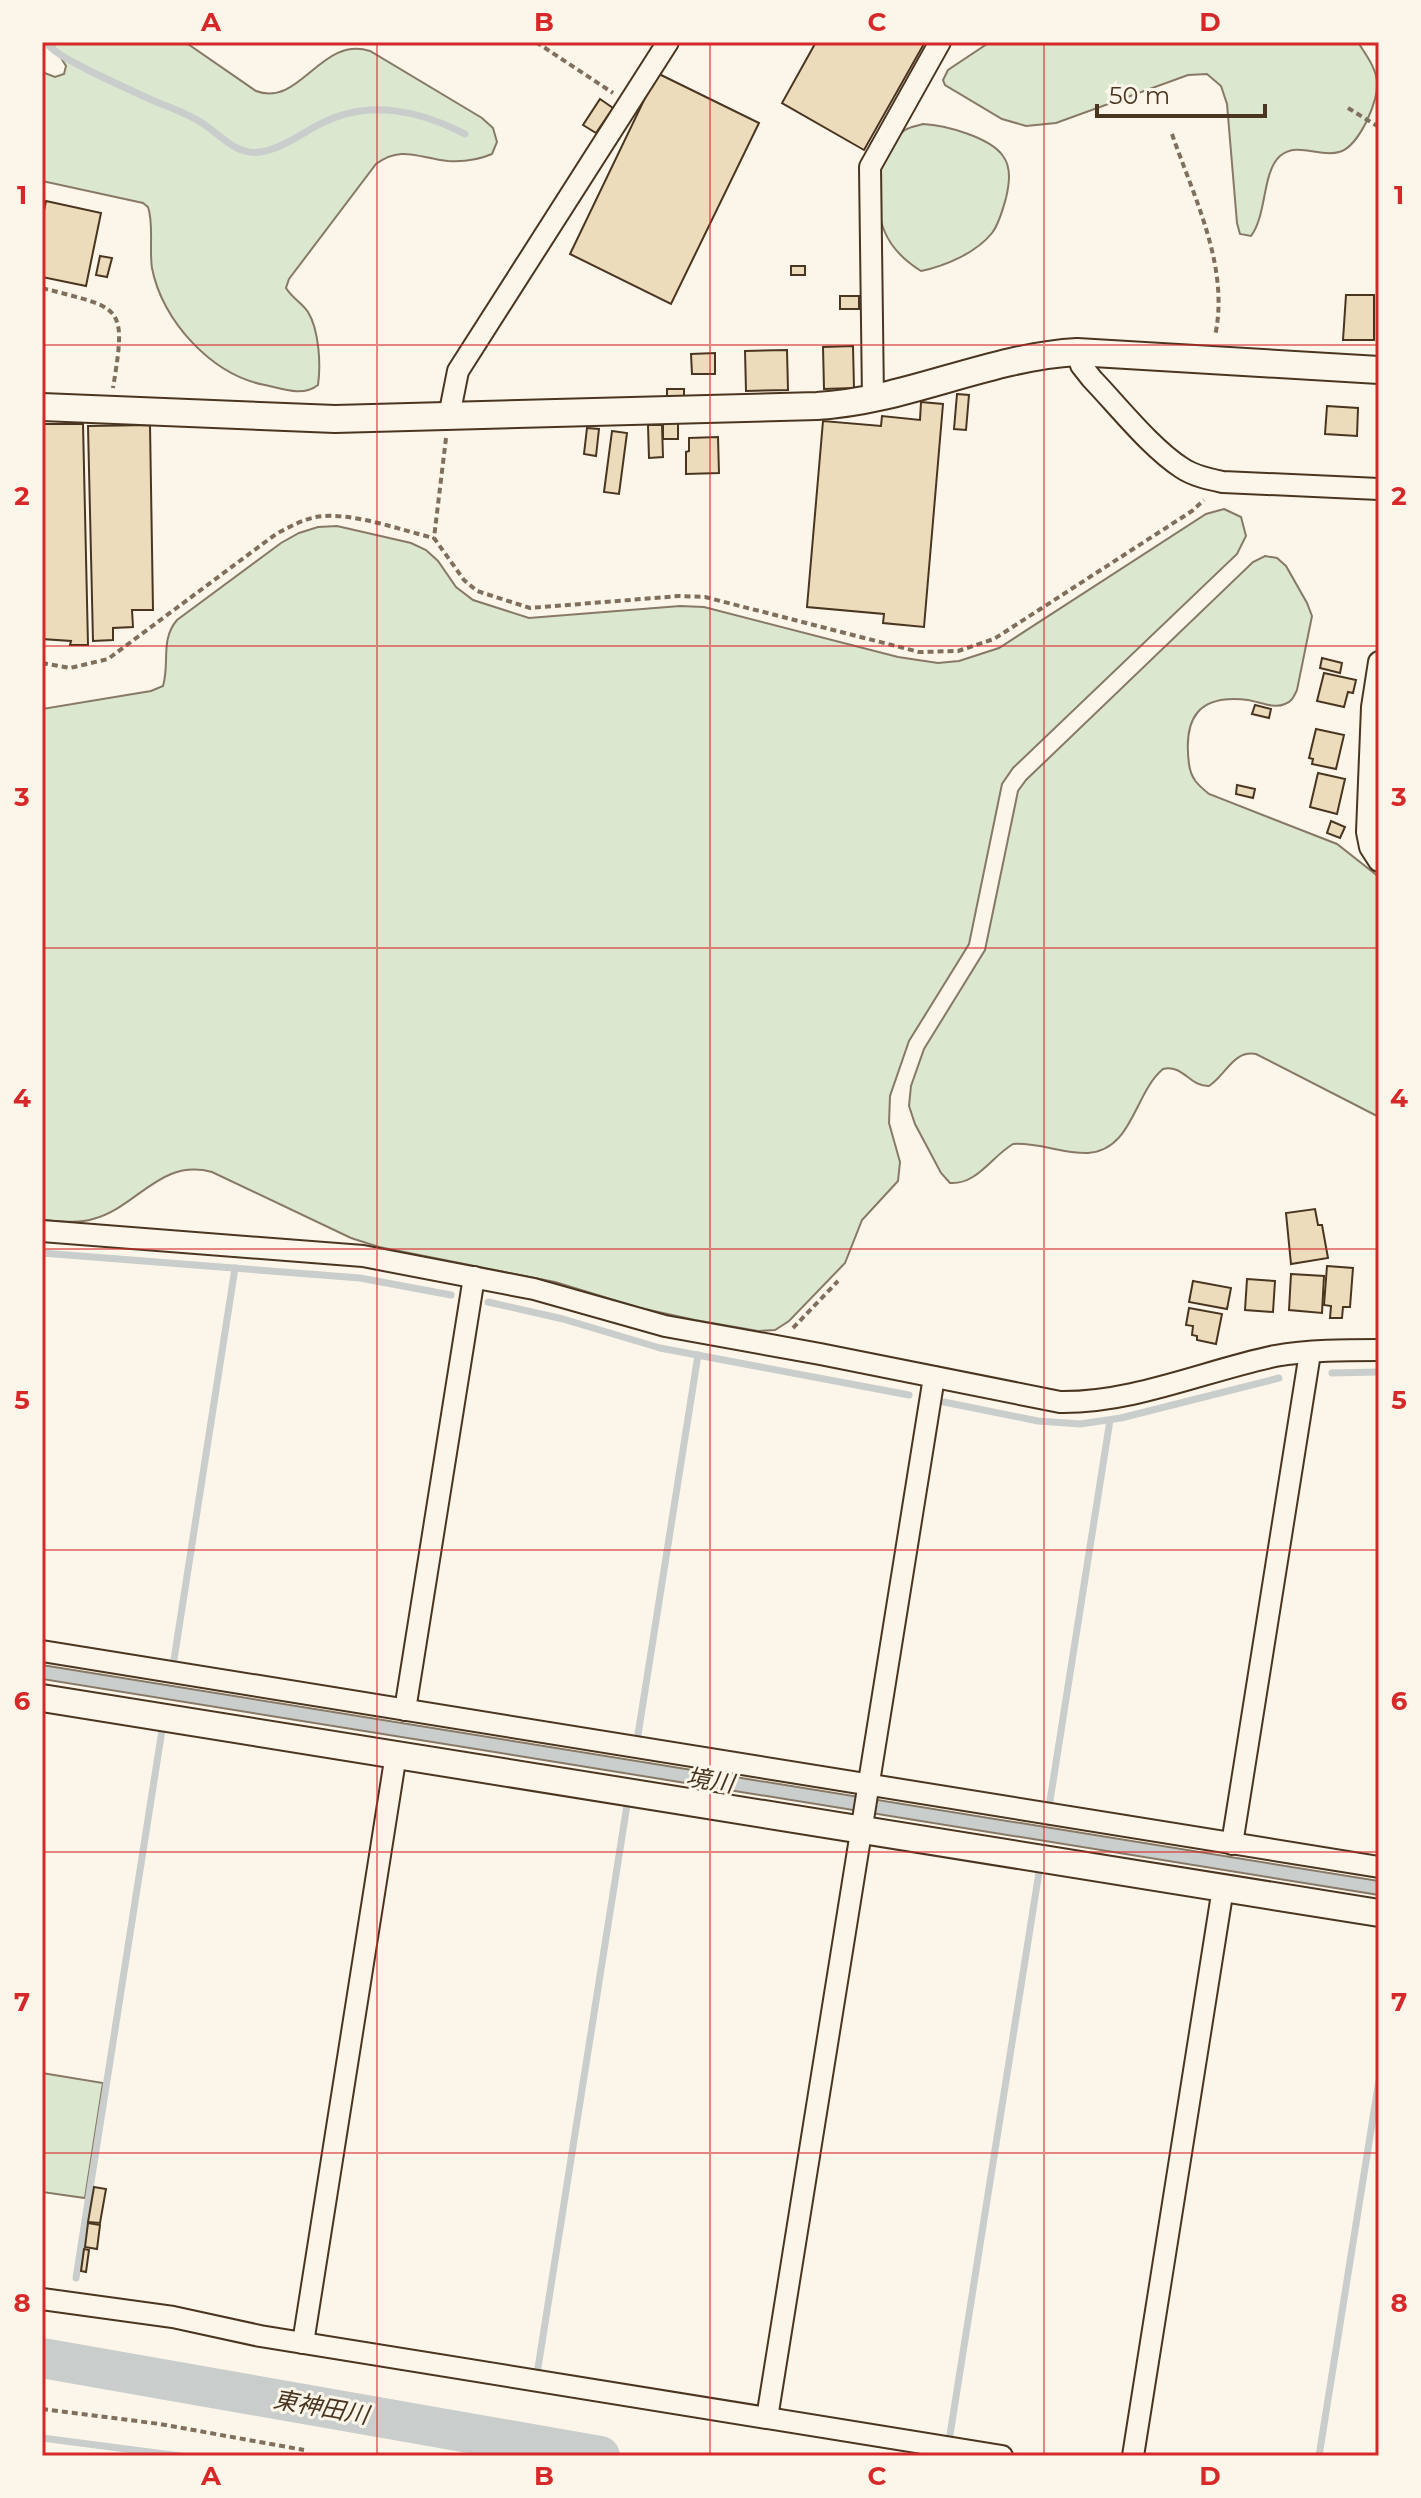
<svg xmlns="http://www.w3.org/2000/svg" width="1421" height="2498" font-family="Montserrat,'Noto Sans JP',sans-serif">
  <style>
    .green { fill: #dce7d0; stroke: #887966; stroke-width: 2 }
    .water { fill: #c9cecd; stroke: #887966; stroke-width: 2 }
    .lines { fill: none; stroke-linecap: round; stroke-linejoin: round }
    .stream { stroke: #c9cecd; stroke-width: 7 }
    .river { stroke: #c9cecd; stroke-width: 40 }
    .building { fill: #ecdcbc; stroke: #4a3520; stroke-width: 2 }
    .minor-casing { stroke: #4a3520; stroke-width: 24 }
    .tertiary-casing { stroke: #4a3520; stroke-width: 30 }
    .path { stroke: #7f6f5c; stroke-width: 4; stroke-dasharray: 6 4; stroke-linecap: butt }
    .minor { stroke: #fbf6e9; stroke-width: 20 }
    .tertiary { stroke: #fbf6e9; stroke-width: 26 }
    .grid { fill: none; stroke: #d62828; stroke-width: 2; stroke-opacity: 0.55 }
    .labels { text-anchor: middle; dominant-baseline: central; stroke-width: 6; stroke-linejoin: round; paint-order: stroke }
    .water-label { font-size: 24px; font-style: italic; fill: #4a3520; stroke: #fbf6e9 }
    .neatline { fill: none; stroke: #d62828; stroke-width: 3 }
    .grid-label { font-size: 26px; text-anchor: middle; font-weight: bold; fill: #d62828 }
  </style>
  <rect width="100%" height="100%" fill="#fbf6e9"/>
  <g class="green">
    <path d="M 51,42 L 185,42 L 256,91 C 300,108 321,35 370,51 L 482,118 L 493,128 L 497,142 L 492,154 C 478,160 463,162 448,161 C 419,158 401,145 376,164 L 289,279 L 286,288 C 292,298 302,303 308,312 C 319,330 321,364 318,385 C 303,397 283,389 265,385 C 212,375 162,321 152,268 C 149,249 154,224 148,207 L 143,203 L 42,181 L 42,72 L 55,77 L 64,74 L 66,66 Z"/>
    <path d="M 990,42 L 1358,42 C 1365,54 1375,66 1377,80 C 1380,99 1359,147 1339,152 C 1320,158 1297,141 1280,156 C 1262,172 1267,215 1251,236 L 1240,234 L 1237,223 L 1227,104 L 1221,86 L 1207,74 L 1188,75 L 1056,123 L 1026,126 L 1002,119 L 945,85 L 943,80 L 948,70 Z"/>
    <path d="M 923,124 C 944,125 990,137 1003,156 C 1012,168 1009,185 1006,198 C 1003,209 999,224 992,233 C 976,253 945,266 921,271 C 905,261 891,248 884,230 C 872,202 877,149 905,130 C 910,127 917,126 923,124 Z"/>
    <path d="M 1224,509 L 1241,517 L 1246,536 L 1237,554 L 1013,768 L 1002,784 L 969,944 L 909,1041 L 890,1096 L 889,1123 L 900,1162 L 898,1181 L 862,1220 L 845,1263 L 789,1321 L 775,1330 L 758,1331 L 695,1320 L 640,1308 L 555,1282 L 379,1247 L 351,1238 L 212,1172 C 160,1158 138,1207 93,1219 C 77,1224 58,1221 42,1220 L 42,709 L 151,691 L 163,686 C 170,662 160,640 177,620 L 281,543 L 299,533 L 318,527 L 337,526 L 411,543 L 426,550 L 438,561 L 456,587 L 473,600 L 529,618 L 680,606 L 704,607 L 898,657 L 938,663 L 959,661 L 999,648 L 1206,514 Z"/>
    <path d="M 1265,556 L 1277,558 L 1286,566 L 1307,603 L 1312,616 L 1297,690 C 1294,696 1292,702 1285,704 C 1274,709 1260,702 1248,700 C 1198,694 1183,718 1189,764 C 1191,779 1198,785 1209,794 L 1337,844 L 1379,877 L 1379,1117 L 1256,1054 C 1233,1050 1226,1075 1209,1086 C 1190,1087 1183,1064 1163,1069 C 1134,1093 1133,1150 1088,1153 C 1063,1154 1038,1142 1013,1144 C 992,1156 977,1185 950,1183 L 941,1173 L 915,1124 L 909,1106 L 911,1086 L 924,1049 L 985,950 L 1018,791 L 1026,780 L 1253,562 Z"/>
    <path d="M 42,2073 L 103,2083 L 85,2198 L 42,2192 Z"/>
  </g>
  <path class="water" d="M 42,1665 L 1379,1881 L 1379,1895 L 42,1679 Z"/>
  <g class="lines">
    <g class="stream">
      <path d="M 46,42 C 56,55 72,61 86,69 C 108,80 130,90 152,100 C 168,107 187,113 202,123 C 220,134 236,156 260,152 C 281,149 301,134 320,124 C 369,99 418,110 465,134"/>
      <path d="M 42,1253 L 360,1278 L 451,1295"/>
      <path d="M 488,1302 L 563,1319 L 660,1348 L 909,1395"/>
      <path d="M 1332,1373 L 1379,1372"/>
      <path d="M 944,1402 L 1038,1421 L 1080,1424 L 1121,1418 L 1279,1378"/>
      <path d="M 173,1666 L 235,1268"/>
      <path d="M 637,1741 L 698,1355"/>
      <path d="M 1049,1807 L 1110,1420"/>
      <path d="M 76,2278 L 162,1730"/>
      <path d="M 537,2374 L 627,1805"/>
      <path d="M 42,2438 L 180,2456"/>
      <path d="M 949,2441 L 1039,1872"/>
      <path d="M 1319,2456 L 1379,2080"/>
    </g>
    <path class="river" d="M 42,2358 L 600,2456"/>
  </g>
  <g class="building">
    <path d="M 816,42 L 925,42 L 864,150 L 782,103 Z"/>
    <path d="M 657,73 L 759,123 L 671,304 L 570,254 Z"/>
    <path d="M 600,99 L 613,108 L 596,133 L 583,125 Z"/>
    <path d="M 46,201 L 101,213 L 86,286 L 42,277 L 42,220 Z"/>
    <path d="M 100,256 L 112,258 L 107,277 L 96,275 Z"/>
    <rect x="791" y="266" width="14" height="9"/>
    <path d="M 1346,295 L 1374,295 L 1374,340 L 1343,340 Z"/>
    <rect x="840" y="296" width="19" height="13"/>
    <path d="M 853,346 L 854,388 L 824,389 L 823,347 Z"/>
    <path d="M 787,350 L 788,390 L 746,391 L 745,351 Z"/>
    <path d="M 715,353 L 715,374 L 692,374 L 691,354 Z"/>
    <path d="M 667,389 L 684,389 L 684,398 L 667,399 Z"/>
    <path d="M 957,394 L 969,395 L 966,430 L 954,429 Z"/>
    <path d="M 921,402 L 943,404 L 924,627 L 883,623 L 884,614 L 807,607 L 823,421 L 881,426 L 882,416 L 920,420 Z"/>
    <path d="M 1327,406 L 1358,408 L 1357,436 L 1325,434 Z"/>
    <rect x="663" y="419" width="15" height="20"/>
    <path d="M 42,424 L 83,424 L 88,645 L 70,645 L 71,641 L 42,639 Z"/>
    <path d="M 150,425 L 153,610 L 132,610 L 133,627 L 113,628 L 113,640 L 93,641 L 88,426 Z"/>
    <path d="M 648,425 L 662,425 L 663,457 L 649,458 Z"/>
    <path d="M 587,428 L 599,429 L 596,456 L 584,454 Z"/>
    <path d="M 612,431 L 627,433 L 619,494 L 604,492 Z"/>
    <path d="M 718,437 L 719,473 L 686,474 L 686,452 L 689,451 L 689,438 Z"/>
    <path d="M 1322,658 L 1342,663 L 1340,673 L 1320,668 Z"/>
    <path d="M 1324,673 L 1356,680 L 1353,693 L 1348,692 L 1344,707 L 1317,701 Z"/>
    <path d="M 1255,705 L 1271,709 L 1269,718 L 1252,714 Z"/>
    <path d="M 1316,729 L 1344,735 L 1336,769 L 1312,764 L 1313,759 L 1309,758 Z"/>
    <path d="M 1318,773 L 1345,779 L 1337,814 L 1310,807 Z"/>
    <path d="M 1237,785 L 1255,789 L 1253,798 L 1236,794 Z"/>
    <path d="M 1331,821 L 1345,827 L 1340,838 L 1327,833 Z"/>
    <path d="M 1315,1209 L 1318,1225 L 1322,1225 L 1328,1258 L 1291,1264 L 1286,1213 Z"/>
    <path d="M 1327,1266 L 1353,1268 L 1350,1307 L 1343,1307 L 1342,1318 L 1330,1318 L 1331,1306 L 1324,1305 Z"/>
    <path d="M 1291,1274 L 1324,1276 L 1322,1313 L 1289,1310 Z"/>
    <path d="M 1247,1279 L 1275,1281 L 1273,1312 L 1245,1310 Z"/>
    <path d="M 1193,1281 L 1231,1288 L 1227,1309 L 1189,1302 Z"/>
    <path d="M 1189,1308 L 1222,1314 L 1216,1344 L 1197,1340 L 1197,1336 L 1192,1335 L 1193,1326 L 1186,1325 Z"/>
    <path d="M 94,2187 L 106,2189 L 100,2223 L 88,2222 Z"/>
    <path d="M 88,2223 L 100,2225 L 97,2249 L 85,2247 Z"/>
    <path d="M 84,2249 L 89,2250 L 86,2272 L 81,2271 Z"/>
  </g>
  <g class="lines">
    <g class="minor-casing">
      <g id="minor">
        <path d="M 1077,352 L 1081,365 L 1092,379 C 1118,406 1151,448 1182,468 C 1194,476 1209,479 1223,482 L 1379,489"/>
        <path d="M 873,399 L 870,167 L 940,42"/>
        <path d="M 449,416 L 458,371 L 668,42"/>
        <path d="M 1379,662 L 1372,707 L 1367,832 L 1370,847 L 1379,861"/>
        <path d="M 42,1231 L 363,1256 L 534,1289 L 665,1326 L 820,1354 L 1060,1402 C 1133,1403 1204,1371 1275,1356 C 1309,1350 1345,1350 1379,1350"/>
        <path d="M 42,1651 L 1379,1867"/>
        <path d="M 405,1710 L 474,1277"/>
        <path d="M 1232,1844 L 1310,1353"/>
        <path d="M 42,2299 L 173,2317 L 260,2336 L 1002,2456"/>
        <path d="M 303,2343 L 396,1754"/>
        <path d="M 767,2418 L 934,1377"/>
        <path d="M 1133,2456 L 1223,1888"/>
      </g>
    </g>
    <g class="tertiary-casing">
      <g id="tertiary">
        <path d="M 42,407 L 335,419 L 817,406 C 906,401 988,357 1077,352 L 1379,370"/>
        <path d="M 42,1698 L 1379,1913"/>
      </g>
    </g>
    <g class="path">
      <path d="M 536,42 L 613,93"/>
      <path d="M 1348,108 L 1379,127"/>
      <path d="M 1172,134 C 1194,198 1230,267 1215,336"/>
      <path d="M 42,288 C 122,309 127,303 113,388"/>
      <path d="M 446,438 L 434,538 L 464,580 L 477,591 L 530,608 L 679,596 L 705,597 L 919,652 L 958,651 L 994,639 L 1192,511 L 1204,500"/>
      <path d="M 42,663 L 70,668 L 108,659 L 276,534 C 289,527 302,520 316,517 C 350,511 400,530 434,538"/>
      <path d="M 793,1328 L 838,1281"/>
      <path d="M 42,2409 L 160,2424 L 304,2450"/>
    </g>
    <use href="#minor" class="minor"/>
    <use href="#tertiary" class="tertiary"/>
  </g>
  <path class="grid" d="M 377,42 L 377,2456M 710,42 L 710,2456M 1044,42 L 1044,2456M 42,345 L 1379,345M 42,646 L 1379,646M 42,948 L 1379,948M 42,1249 L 1379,1249M 42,1550 L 1379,1550M 42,1852 L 1379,1852M 42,2153 L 1379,2153"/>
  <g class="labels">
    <g class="water-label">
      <text transform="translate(710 1780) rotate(9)">境川</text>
      <text transform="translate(321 2407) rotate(10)">東神田川</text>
    </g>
  </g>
  <rect width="1421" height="2498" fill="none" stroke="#fbf6e9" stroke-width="88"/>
  <path d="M1097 104v12h168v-12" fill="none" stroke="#4a3520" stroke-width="4"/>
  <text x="1109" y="104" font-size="24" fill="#4a3520" stroke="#fbf6e9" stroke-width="6" paint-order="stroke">50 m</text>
  <rect x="44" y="44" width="1333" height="2410" class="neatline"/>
  <g class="grid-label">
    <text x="211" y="31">A</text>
    <text x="544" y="31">B</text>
    <text x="877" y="31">C</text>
    <text x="1210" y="31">D</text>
    <text x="22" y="204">1</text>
    <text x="1399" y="204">1</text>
    <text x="22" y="505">2</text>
    <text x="1399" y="505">2</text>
    <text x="22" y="806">3</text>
    <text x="1399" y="806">3</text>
    <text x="22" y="1107">4</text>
    <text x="1399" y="1107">4</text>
    <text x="22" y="1409">5</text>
    <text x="1399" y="1409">5</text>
    <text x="22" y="1710">6</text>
    <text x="1399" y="1710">6</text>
    <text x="22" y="2011">7</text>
    <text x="1399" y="2011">7</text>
    <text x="22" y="2312">8</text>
    <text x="1399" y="2312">8</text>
    <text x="211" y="2485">A</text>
    <text x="544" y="2485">B</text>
    <text x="877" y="2485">C</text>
    <text x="1210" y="2485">D</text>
  </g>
</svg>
